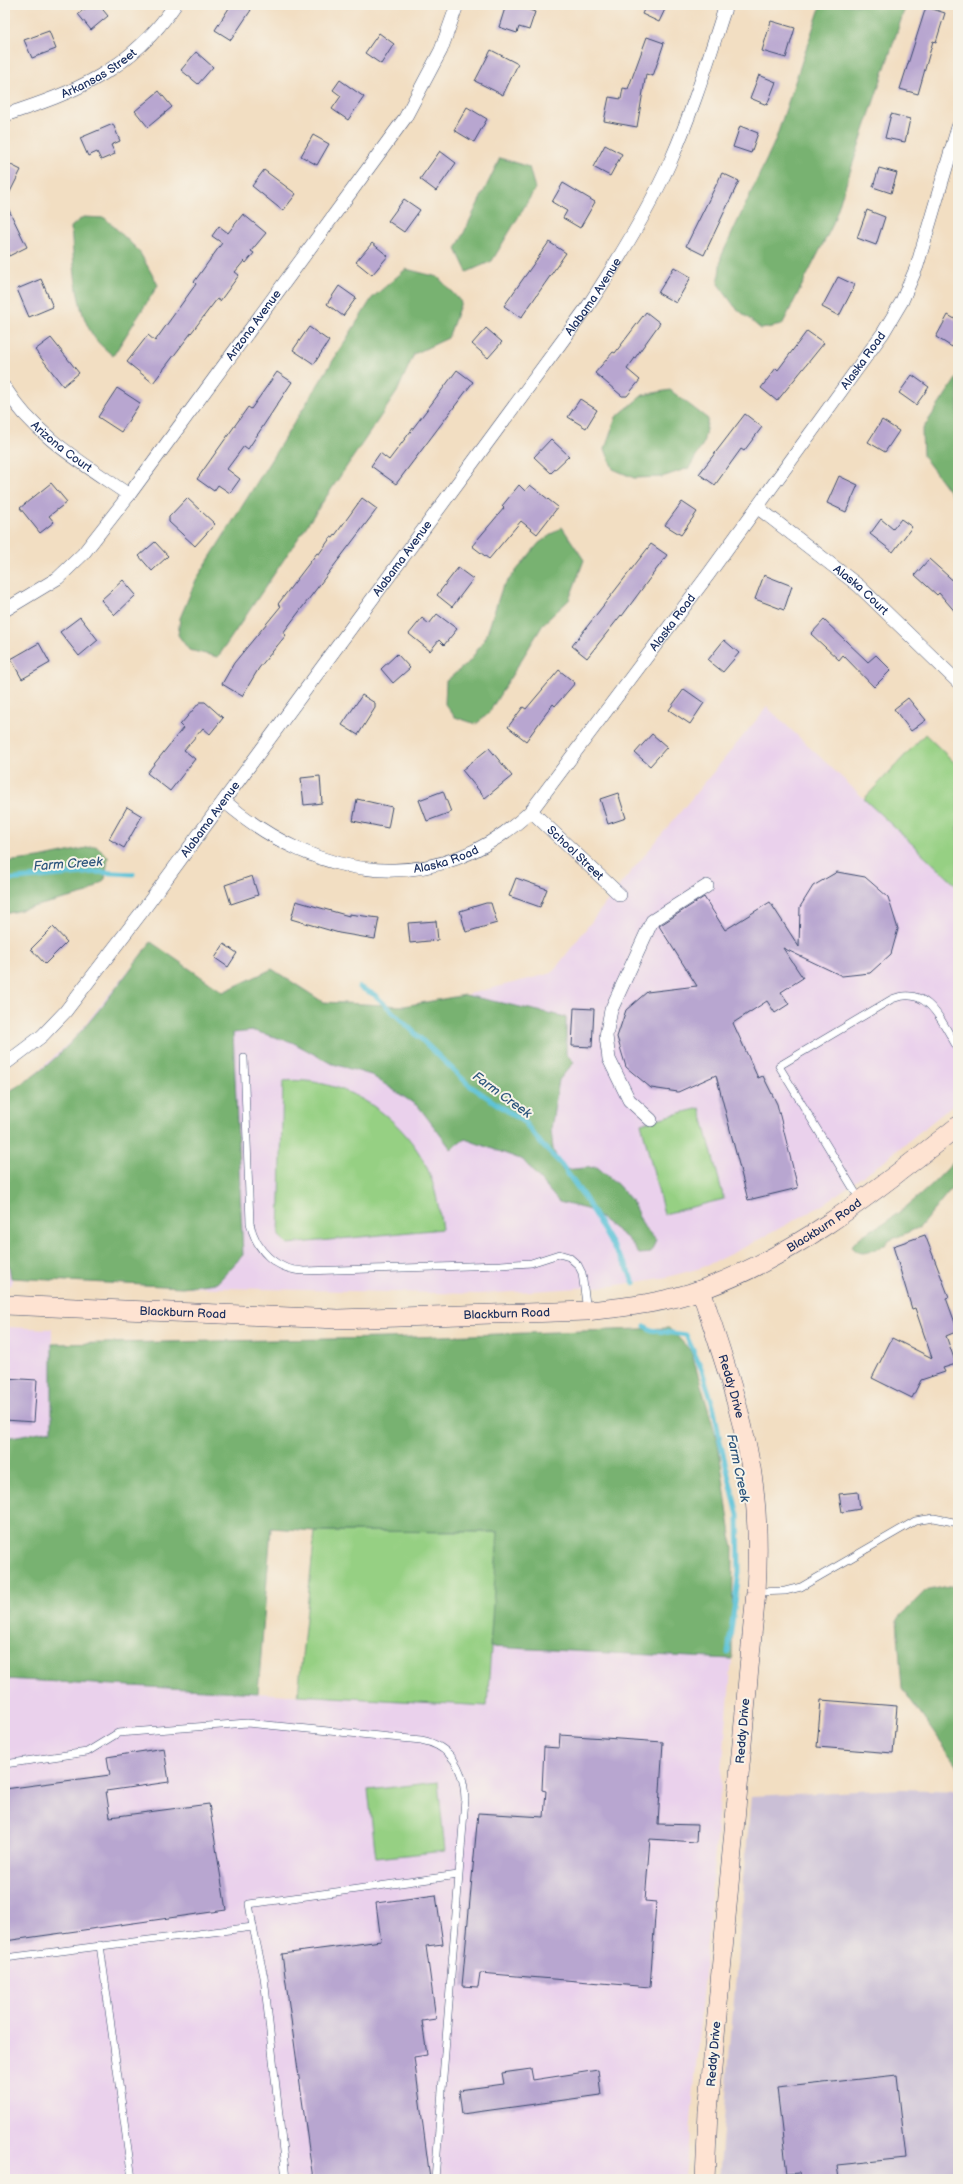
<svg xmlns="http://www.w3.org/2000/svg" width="963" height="2184" font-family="'Balsamiq Sans',sans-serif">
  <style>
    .built { fill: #ead1ec }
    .industrial { fill: #cabfd6 }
    .green { fill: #96d083; stroke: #588070 }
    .forest { fill: #78b271; stroke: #4a7068 }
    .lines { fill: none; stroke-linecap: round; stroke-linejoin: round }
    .stream { stroke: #5bc2d8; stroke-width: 5 }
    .building { fill: #b8a6d0 }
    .lane-casing { stroke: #3b496d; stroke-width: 8 }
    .street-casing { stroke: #3b496d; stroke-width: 14 }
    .secondary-casing { stroke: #3b496d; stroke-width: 20 }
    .lane { stroke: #fff; stroke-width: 7 }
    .street { stroke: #fff; stroke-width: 13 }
    .secondary { stroke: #fee3d2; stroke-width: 19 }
    .labels { text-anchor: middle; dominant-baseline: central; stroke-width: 4; stroke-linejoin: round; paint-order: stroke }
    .street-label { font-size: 12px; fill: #1b2f5e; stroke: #f7f3e8 }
    .water-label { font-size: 13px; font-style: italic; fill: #2b547c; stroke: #f7f3e8 }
  </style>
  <rect width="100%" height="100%" fill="#f7f3e8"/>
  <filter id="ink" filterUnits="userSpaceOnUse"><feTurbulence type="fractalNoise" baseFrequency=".025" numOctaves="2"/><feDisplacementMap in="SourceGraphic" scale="8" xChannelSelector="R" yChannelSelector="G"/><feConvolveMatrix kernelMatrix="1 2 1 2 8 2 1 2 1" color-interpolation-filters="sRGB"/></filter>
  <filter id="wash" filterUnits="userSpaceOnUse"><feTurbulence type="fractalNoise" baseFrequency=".012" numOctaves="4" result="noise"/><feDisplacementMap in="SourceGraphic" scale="16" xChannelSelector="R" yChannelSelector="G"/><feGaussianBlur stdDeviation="0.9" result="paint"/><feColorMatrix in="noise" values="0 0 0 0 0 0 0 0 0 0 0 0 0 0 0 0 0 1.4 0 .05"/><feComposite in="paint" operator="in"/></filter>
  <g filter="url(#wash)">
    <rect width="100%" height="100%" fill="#f2dec2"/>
    <g class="built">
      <path d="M 767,707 L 958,887 L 958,1101 L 881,1163 L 821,1206 L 741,1249 L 701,1268 L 667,1277 L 612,1286 L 479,1294 L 182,1287 L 12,1278 L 12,1285 L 5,1285 L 5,1093 L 18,1087 L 34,1075 L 75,1037 L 151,942 L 222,992 L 272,969 L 323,1002 L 404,1006 L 465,995 L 552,973 L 615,891 Z"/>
      <path d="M 5,1327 L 52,1329 L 52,1430 L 5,1438 Z"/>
      <path d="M 490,1647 L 732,1659 L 686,2179 L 5,2179 L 5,1679 L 487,1706 Z"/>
    </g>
    <path class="industrial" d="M 902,1789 L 958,1791 L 958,2179 L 719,2179 L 751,1796 Z"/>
    <g class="green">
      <path d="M 925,734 L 958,766 L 958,887 L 864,799 Z"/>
      <path d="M 283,1081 C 342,1075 405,1117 428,1170 C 436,1189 439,1209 442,1229 L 288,1244 L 279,1236 Z"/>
      <path d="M 700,1108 L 724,1199 L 664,1214 L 641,1123 Z"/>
      <path d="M 315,1531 L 499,1532 L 487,1706 L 298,1695 Z"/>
      <path d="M 438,1782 L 445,1851 L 376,1858 L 368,1790 Z"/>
    </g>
    <g class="forest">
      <path d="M 821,5 L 906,5 L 832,226 L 782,325 L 761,329 L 735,307 L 718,284 L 721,257 L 775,141 Z"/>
      <path d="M 500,158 L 529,167 L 535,189 L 492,261 L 467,272 L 456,249 Z"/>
      <path d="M 83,217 L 105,218 L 139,251 L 158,285 L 113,356 C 108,351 101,346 97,341 C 74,313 74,261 71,227 Z"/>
      <path d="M 406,269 L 438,277 L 461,302 L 448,338 L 414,354 L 397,392 L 218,657 L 189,650 L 178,635 L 180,618 L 196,580 L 372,298 Z"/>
      <path d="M 958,376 L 958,503 L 923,456 L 922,430 Z"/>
      <path d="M 670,390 L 708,419 L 703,444 L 689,468 L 662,477 L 634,478 L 613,469 L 605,449 L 616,417 L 643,395 Z"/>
      <path d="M 562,527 L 584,560 L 569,600 L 544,623 L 488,714 L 476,724 L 455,717 L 445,704 L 446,681 L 470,661 L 486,637 L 502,588 L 539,543 Z"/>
      <path d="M 96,846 L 108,857 L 105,879 L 88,893 L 5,914 L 5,862 L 39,858 Z"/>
      <path d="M 151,942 L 223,992 L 272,969 L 323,1002 L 404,1006 L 465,995 L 566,1017 L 566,1054 L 574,1062 L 559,1080 L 551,1129 L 553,1149 L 562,1170 L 597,1167 L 617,1184 L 632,1201 L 644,1227 L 656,1240 L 651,1253 L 639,1254 L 628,1239 L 590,1210 L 559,1202 L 523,1160 L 465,1139 L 451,1149 L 419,1107 L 371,1075 L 330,1063 L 292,1042 L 254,1031 L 233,1033 L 243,1255 L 217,1283 L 182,1287 L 11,1278 L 5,1246 L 5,1093 C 65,1065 111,993 151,942 Z"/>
      <path d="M 958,1157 L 958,1180 L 920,1227 L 888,1241 L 885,1245 C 872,1250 863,1259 851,1247 C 861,1233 873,1230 887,1221 C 913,1203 938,1180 958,1157 Z"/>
      <path d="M 669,1328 L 691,1351 L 718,1443 L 733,1549 L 732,1659 L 490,1647 L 498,1532 L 315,1531 L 271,1528 L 258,1693 L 5,1679 L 5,1438 L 52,1430 L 52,1344 L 385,1338 Z"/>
      <path d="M 958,1584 L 958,1767 L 902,1688 L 897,1620 L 925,1591 Z"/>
    </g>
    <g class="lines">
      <g class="stream">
        <path d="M 5,880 L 96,872 L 133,874"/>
        <path d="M 359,987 L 375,995 L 469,1085 L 525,1123 L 543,1146 L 561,1164 L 585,1198 L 616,1252 L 626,1265 L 634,1283"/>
        <path d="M 645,1326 L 651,1330 L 686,1335 L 702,1370 L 714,1409 L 720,1441 L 738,1515 L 739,1572 L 728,1653"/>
      </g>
    </g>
    <g id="blocks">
      <g class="building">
        <path d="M 90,5 L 99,5 L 108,16 L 91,30 L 78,14 Z"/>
        <path d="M 231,5 L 244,5 L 251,10 L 231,40 L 215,30 Z"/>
        <path d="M 506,5 L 515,5 L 535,12 L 529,30 L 519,27 L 517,33 L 499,27 Z"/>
        <path d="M 646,5 L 667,5 L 659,22 L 642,14 Z"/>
        <path d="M 926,7 L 945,13 L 936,42 L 933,41 L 918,94 L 900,89 Z"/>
        <path d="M 771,21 L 795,28 L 786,58 L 762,51 Z"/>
        <path d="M 49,31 L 56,49 L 32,58 L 24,40 Z"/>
        <path d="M 379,33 L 394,44 L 381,64 L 365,53 Z"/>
        <path d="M 647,37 L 664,43 L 653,76 L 646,74 L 637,127 L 604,121 L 609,97 L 621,99 L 623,88 L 628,89 Z"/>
        <path d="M 491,50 L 518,64 L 503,95 L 475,81 Z"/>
        <path d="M 196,52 L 213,67 L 198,84 L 181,70 Z"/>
        <path d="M 759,75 L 776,82 L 767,105 L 750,98 Z"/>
        <path d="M 340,80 L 364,97 L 348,120 L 332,109 L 341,96 L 333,90 Z"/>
        <path d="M 159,91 L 172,107 L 148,127 L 135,111 Z"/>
        <path d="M 467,107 L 487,119 L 474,142 L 454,130 Z"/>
        <path d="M 891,114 L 910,119 L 905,142 L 885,138 Z"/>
        <path d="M 113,124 L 120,141 L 111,145 L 115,154 L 101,160 L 97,152 L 88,156 L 80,138 Z"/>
        <path d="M 740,126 L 758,133 L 751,153 L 733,147 Z"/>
        <path d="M 313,135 L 329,144 L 317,165 L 301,156 Z"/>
        <path d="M 605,145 L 622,154 L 610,176 L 593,167 Z"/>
        <path d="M 440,151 L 456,163 L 436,191 L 420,179 Z"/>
        <path d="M 5,162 L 21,170 L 5,202 L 27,247 L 9,256 L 5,247 Z"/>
        <path d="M 879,168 L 897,173 L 891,193 L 873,187 Z"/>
        <path d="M 264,170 L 296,194 L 283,211 L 252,186 Z"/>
        <path d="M 722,173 L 739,181 L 704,255 L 686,246 Z"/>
        <path d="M 563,183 L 595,202 L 580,228 L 563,218 L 567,211 L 552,202 Z"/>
        <path d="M 404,199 L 420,210 L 404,232 L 388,221 Z"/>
        <path d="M 867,210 L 885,217 L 876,245 L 857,238 Z"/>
        <path d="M 243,214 L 266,233 L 251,251 L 254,253 L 246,263 L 244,261 L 235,272 L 239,275 L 220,301 L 217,299 L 153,383 L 127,362 L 148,335 L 155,341 L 196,284 L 194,282 L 222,243 L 212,236 L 219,226 L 228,233 Z"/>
        <path d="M 549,242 L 566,253 L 521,318 L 504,306 Z"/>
        <path d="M 372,243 L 388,256 L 372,275 L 356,262 Z"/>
        <path d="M 674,267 L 691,277 L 676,303 L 658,293 Z"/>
        <path d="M 838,277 L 855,285 L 839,316 L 822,307 Z"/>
        <path d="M 41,279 L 53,307 L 29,317 L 17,289 Z"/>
        <path d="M 339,286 L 356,298 L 343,316 L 327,304 Z"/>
        <path d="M 646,312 L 660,323 L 627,369 L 640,380 L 627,396 L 622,396 L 595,373 L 613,352 L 615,353 Z"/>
        <path d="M 948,315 L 958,321 L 958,336 L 952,347 L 936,337 Z"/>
        <path d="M 309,327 L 329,341 L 314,364 L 293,350 Z"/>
        <path d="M 486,328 L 502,342 L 488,358 L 472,344 Z"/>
        <path d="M 807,331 L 824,343 L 777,401 L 761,388 L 776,368 L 778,370 Z"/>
        <path d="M 51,338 L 79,373 L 63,386 L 35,350 Z"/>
        <path d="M 457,370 L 473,382 L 396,484 L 371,466 L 380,453 L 389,460 Z"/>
        <path d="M 277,372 L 292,382 L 248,449 L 244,446 L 227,469 L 240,479 L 230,493 L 218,485 L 214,491 L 197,479 L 248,407 L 251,409 Z"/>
        <path d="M 912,375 L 929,387 L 916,405 L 899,393 Z"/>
        <path d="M 117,388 L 140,403 L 121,432 L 98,417 Z"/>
        <path d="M 580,399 L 597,410 L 586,428 L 568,417 Z"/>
        <path d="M 745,414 L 762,427 L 744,451 L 741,449 L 715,485 L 699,474 Z"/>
        <path d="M 882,420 L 899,431 L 885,452 L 868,442 Z"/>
        <path d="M 551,439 L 569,456 L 551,473 L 534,457 Z"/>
        <path d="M 839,476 L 858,485 L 846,512 L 827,503 Z"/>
        <path d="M 51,483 L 67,502 L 49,516 L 54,522 L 40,533 L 20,508 Z"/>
        <path d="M 519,485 L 525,491 L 530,485 L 558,507 L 537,534 L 521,521 L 489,559 L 472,546 L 504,508 L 502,506 Z"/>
        <path d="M 187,498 L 215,524 L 195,546 L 169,522 L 169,517 Z"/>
        <path d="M 362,498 L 377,509 L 283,633 L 286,635 L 259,668 L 242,696 L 222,684 L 234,663 L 281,606 L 278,604 L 317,553 L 319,554 L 331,537 L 333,538 Z"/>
        <path d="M 682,502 L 697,512 L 681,535 L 665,525 Z"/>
        <path d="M 881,519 L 893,529 L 901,519 L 912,527 L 893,552 L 870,534 Z"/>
        <path d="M 155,542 L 168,556 L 152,571 L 139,556 Z"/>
        <path d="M 651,544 L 667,555 L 622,616 L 621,615 L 587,658 L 572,646 Z"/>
        <path d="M 929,559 L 958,585 L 958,615 L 939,593 L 937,595 L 915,575 Z"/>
        <path d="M 458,568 L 473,579 L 452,607 L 437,595 Z"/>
        <path d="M 764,575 L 792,586 L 784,610 L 755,599 Z"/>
        <path d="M 123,580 L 136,595 L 115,615 L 101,600 Z"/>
        <path d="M 437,614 L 457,629 L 444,645 L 439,640 L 430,651 L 409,634 L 422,618 L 429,624 Z"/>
        <path d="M 80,617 L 98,640 L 79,656 L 60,632 Z"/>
        <path d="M 824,620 L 868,662 L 876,655 L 891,670 L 874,687 L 843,655 L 839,660 L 811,634 Z"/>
        <path d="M 724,640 L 739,653 L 723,672 L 708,660 Z"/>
        <path d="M 39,643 L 50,663 L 22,679 L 11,659 Z"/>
        <path d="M 397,654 L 410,668 L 393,683 L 381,669 Z"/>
        <path d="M 559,670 L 575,683 L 555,706 L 553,704 L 526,741 L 508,727 L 523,707 L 526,709 Z"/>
        <path d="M 684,689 L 704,703 L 690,724 L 669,710 Z"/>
        <path d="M 362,695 L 375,703 L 375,708 L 358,735 L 342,725 Z"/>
        <path d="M 908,698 L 926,720 L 911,731 L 894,709 Z"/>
        <path d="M 200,702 L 205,702 L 223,718 L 210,734 L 203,728 L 184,750 L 195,759 L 170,791 L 147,773 L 183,728 L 180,725 Z"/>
        <path d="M 652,734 L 667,747 L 650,766 L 635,753 Z"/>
        <path d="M 489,748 L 512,776 L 485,798 L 462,770 Z"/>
        <path d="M 320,776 L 322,803 L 304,805 L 301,778 Z"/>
        <path d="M 443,791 L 451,812 L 427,821 L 419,800 Z"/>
        <path d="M 618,793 L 626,818 L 608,824 L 600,799 Z"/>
        <path d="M 357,799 L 392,807 L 388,828 L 353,821 Z"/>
        <path d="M 127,807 L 142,816 L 124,848 L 109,839 Z"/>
        <path d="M 837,872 L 865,877 L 888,897 L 898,929 L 891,954 L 870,973 L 842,976 L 783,948 L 803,978 L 781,992 L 789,1004 L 775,1013 L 767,1001 L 733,1023 L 758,1078 L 763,1076 L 777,1104 L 798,1188 L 748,1200 L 716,1075 L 678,1092 L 651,1088 L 626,1067 L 617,1037 L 626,1010 L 647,992 L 697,986 L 659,926 L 704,897 L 725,930 L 770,902 L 799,947 L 800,907 L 813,886 Z"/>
        <path d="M 252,876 L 258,895 L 231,904 L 225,885 Z"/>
        <path d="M 516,878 L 547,889 L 540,907 L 509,896 Z"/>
        <path d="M 296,901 L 349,916 L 349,914 L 379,918 L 375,939 L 339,933 L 291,919 Z"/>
        <path d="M 486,903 L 491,903 L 497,923 L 466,932 L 460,911 Z"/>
        <path d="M 436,921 L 438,940 L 410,943 L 408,923 Z"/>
        <path d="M 53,927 L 67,942 L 45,964 L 31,949 Z"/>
        <path d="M 224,944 L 237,953 L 228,967 L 215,958 Z"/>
        <path d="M 574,1008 L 594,1009 L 592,1047 L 572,1046 Z"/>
        <path d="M 925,1235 L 949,1297 L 946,1298 L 958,1331 L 946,1336 L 956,1364 L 943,1368 L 945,1372 L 921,1380 L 912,1398 L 872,1378 L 892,1338 L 932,1358 L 915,1308 L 912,1309 L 893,1246 Z"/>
        <path d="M 5,1378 L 37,1380 L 34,1422 L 5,1420 Z"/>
        <path d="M 858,1492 L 860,1509 L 842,1512 L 839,1494 Z"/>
        <path d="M 821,1700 L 897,1706 L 893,1753 L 817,1747 Z"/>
        <path d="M 560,1735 L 663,1742 L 658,1824 L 697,1825 L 696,1842 L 650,1839 L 645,1901 L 656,1902 L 650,1987 L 480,1973 L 478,1987 L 462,1986 L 478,1813 L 544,1817 L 546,1791 L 542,1790 L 544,1747 L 559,1748 Z"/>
        <path d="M 164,1748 L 169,1782 L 106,1791 L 110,1817 L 209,1804 L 226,1910 L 5,1941 L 5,1789 L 110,1775 L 107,1757 Z"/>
        <path d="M 436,1895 L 443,1944 L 426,1946 L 436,2019 L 422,2021 L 427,2055 L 414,2057 L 430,2179 L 313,2179 L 282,1954 L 381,1941 L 376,1903 Z"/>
        <path d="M 531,2069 L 533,2080 L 598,2070 L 601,2095 L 462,2114 L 459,2090 L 504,2084 L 502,2073 Z"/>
        <path d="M 897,2075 L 906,2158 L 837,2165 L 839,2179 L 800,2179 L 799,2173 L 787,2174 L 777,2088 Z"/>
      </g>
    </g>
  </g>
  <g filter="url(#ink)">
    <use href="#blocks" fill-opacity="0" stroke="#3b496d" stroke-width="1"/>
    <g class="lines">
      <g class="lane-casing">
        <g id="lane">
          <path d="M 244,1058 L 250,1223 C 256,1251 276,1270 304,1271 L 501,1265 L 531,1263 L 559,1254 L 569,1257 L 578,1265 L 582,1273 L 587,1311"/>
          <path d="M 860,1200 L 779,1066 L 892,999 C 929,984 942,1023 958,1049"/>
          <path d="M 757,1592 L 785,1591 L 801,1587 L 915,1521 L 934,1518 L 958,1523"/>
          <path d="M 5,1764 L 87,1752 L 118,1733 L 247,1723 L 421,1740 C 452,1746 464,1770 465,1799 L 435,2179"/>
          <path d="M 253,1927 L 249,1904 L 458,1875"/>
          <path d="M 100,1945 L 132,2179"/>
          <path d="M 5,1958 L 253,1927 L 264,1977 L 286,2179"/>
        </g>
      </g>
      <g class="street-casing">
        <g id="street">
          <path id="s1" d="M 5,115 C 76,92 131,70 175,5"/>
          <path id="s2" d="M 5,388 C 34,435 84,464 129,495"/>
          <path id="s3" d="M 757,507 L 859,586 L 958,682"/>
          <path id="s4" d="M 5,610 L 58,578 L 83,554 L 129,495 L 405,118 L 441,50 L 457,5"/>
          <path id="s5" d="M 224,801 C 318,882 436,900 531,811 L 708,575 L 883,333 L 902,301 L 917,266 L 958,127"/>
          <path id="s6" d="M 531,811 L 620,895"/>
          <path id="s7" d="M 5,1064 L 42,1036 L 65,1012 L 144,909 L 588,306 C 619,259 648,212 671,160 C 693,110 709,57 726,5"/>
          <path d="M 651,1120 L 629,1100 L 609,1059 L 606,1036 L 611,1010 L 652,921 L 707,886"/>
        </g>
      </g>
      <g class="secondary-casing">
        <g id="secondary">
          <path id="s8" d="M 701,1290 C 722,1355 746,1421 754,1489 C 758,1523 758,1558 756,1592 L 708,2112 L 705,2179"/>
          <path id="s9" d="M 5,1305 L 338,1319 L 587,1311 C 626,1307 665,1303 703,1289 C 798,1255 879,1188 958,1126"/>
        </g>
      </g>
      <use href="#lane" class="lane"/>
      <use href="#street" class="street"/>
      <use href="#secondary" class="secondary"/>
    </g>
  </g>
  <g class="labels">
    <g class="street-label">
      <text stroke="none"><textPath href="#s1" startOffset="103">Arkansas Street</textPath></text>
      <text stroke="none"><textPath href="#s7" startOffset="969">Alabama Avenue</textPath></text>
      <text stroke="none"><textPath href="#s4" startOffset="382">Arizona Avenue</textPath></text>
      <text stroke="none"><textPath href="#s5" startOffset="900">Alaska Road</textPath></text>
      <text stroke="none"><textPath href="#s2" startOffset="82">Arizona Court</textPath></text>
      <text stroke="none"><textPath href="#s7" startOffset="645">Alabama Avenue</textPath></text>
      <text stroke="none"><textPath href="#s3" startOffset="133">Alaska Court</textPath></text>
      <text stroke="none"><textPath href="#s5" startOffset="576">Alaska Road</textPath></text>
      <text stroke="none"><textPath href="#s7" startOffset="321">Alabama Avenue</textPath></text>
      <text stroke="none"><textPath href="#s6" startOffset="61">School Street</textPath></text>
      <text stroke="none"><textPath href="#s5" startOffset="241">Alaska Road</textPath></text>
      <text stroke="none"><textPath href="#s9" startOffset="838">Blackburn Road</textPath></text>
      <text stroke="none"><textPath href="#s9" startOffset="178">Blackburn Road</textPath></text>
      <text stroke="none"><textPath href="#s9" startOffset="502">Blackburn Road</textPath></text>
      <text stroke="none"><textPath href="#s8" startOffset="101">Reddy Drive</textPath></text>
      <text transform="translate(743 1731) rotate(-85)">Reddy Drive</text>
      <text transform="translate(714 2054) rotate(-85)">Reddy Drive</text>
    </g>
    <g class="water-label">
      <text transform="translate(68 864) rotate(-4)">Farm Creek</text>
      <text transform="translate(502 1095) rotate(36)">Farm Creek</text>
      <text transform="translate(738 1468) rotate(78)">Farm Creek</text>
    </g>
  </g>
  <rect width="963" height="2184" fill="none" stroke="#f7f3e8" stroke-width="20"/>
</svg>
